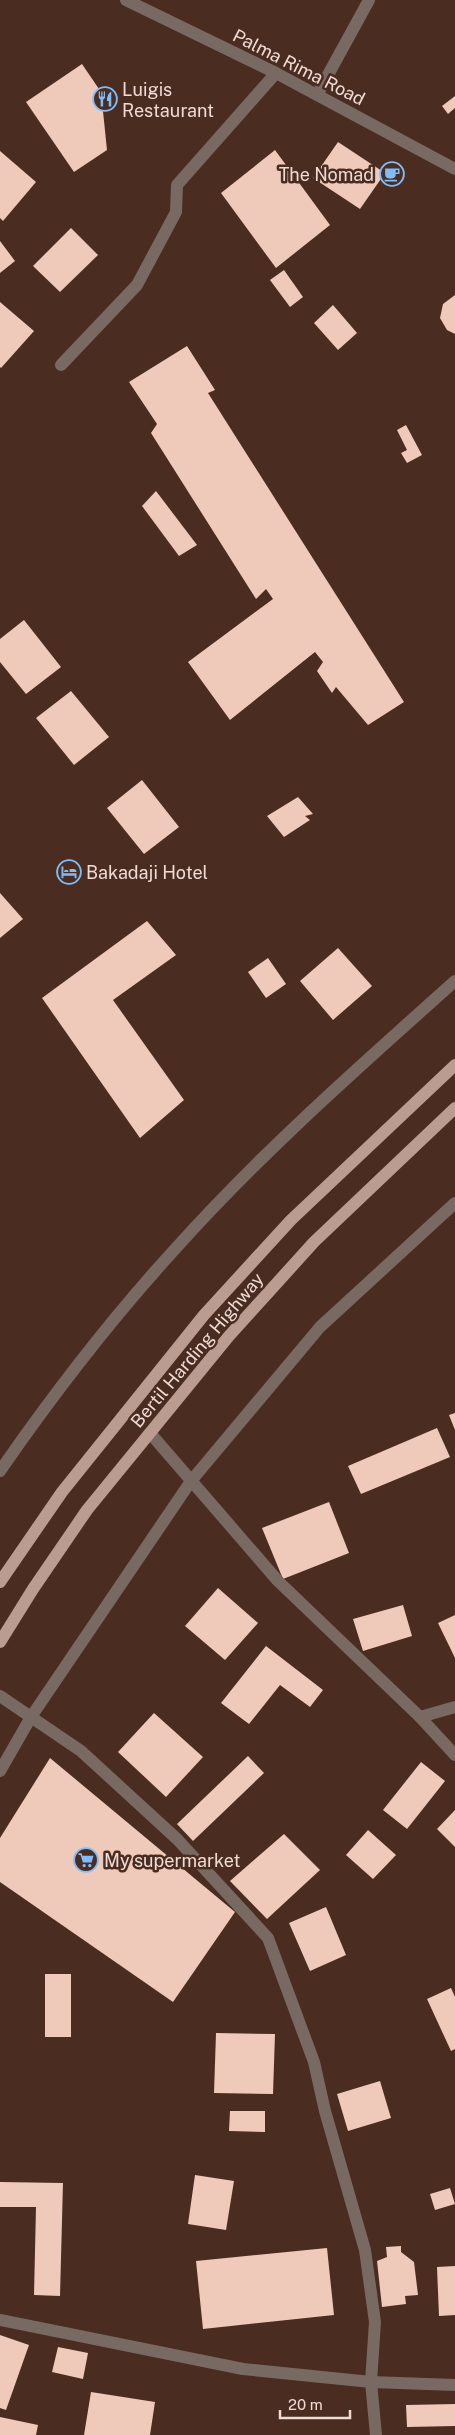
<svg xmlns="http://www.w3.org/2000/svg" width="455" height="2435" font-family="'Public Sans',sans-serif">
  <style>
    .building { fill: #efc9ba }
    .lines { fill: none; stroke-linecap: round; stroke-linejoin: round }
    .minor { stroke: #796963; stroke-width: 12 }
    .major { stroke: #bb9c90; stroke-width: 12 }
    .labels { text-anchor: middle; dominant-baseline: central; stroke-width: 5; stroke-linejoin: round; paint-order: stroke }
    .street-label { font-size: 18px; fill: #efdbd4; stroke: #4a2c21 }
    .poi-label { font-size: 18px; fill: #efdbd4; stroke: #4a2c21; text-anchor: start }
  </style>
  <rect width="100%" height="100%" fill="#4a2c21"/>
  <g class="building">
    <path d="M 82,64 L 101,92 L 107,150 L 74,172 L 26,102 Z"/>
    <path d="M 455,96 L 455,108 L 448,114 L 442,106 Z"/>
    <path d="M 338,142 L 385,173 L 360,209 L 313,178 Z"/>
    <path d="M 275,150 L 330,225 L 276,268 L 221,193 Z"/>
    <path d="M 0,151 L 36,182 L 3,221 L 0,218 Z"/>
    <path d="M 71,228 L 98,255 L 60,292 L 33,266 Z"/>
    <path d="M 0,241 L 15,261 L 0,273 Z"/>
    <path d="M 284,270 L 303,297 L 290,307 L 270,280 Z"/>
    <path d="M 455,295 L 455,334 L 447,330 L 440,318 L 443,304 Z"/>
    <path d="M 0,302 L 34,331 L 1,368 L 0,367 Z"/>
    <path d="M 333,305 L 357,333 L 338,350 L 314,323 Z"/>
    <path d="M 187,346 L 215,390 L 208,393 L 404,702 L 368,725 L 336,687 L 332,693 L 317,671 L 323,662 L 315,652 L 230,720 L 188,662 L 273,599 L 266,589 L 256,599 L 151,433 L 157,424 L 129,382 Z"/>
    <path d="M 406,425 L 422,455 L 407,463 L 401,453 L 407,450 L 397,430 Z"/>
    <path d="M 156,491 L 197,545 L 179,556 L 142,506 Z"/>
    <path d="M 24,620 L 61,667 L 26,694 L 0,662 L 0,639 Z"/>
    <path d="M 71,691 L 109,737 L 74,765 L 36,718 Z"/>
    <path d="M 142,780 L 179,827 L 144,854 L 107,808 Z"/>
    <path d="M 298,797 L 313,814 L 305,816 L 310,820 L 284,837 L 267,816 Z"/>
    <path d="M 0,893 L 23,919 L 0,938 Z"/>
    <path d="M 147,921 L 176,955 L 113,1000 L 184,1100 L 140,1138 L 42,998 Z"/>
    <path d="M 338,948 L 372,986 L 333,1020 L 300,981 Z"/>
    <path d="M 268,958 L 286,984 L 266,998 L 248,972 Z"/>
    <path d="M 455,1413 L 455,1430 L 449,1415 Z"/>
    <path d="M 437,1428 L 450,1457 L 361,1494 L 348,1466 Z"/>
    <path d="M 329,1502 L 349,1553 L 283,1579 L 262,1528 Z"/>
    <path d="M 218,1588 L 258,1623 L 225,1660 L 185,1626 Z"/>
    <path d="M 403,1605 L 412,1636 L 363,1651 L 353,1619 Z"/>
    <path d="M 455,1615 L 455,1658 L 438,1623 Z"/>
    <path d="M 266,1646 L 323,1690 L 310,1707 L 280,1685 L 249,1724 L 221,1703 Z"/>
    <path d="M 154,1713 L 203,1757 L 166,1797 L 118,1752 Z"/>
    <path d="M 248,1756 L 264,1773 L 193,1841 L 177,1824 Z"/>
    <path d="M 50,1758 L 235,1912 L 173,2002 L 0,1882 L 0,1838 Z"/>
    <path d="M 421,1762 L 445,1781 L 407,1829 L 383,1810 Z"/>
    <path d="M 455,1810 L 455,1847 L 437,1829 Z"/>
    <path d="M 368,1830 L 396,1855 L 373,1879 L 346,1855 Z"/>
    <path d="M 284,1834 L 320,1870 L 267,1919 L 230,1881 Z"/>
    <path d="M 326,1907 L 346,1955 L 310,1971 L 289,1923 Z"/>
    <rect x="45" y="1974" width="26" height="63"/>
    <path d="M 451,1988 L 455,1997 L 455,2049 L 451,2051 L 427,1999 Z"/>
    <path d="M 216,2033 L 275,2034 L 273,2094 L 214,2093 Z"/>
    <path d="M 380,2081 L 391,2118 L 348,2131 L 337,2094 Z"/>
    <path d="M 230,2111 L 265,2111 L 265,2132 L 229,2131 Z"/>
    <path d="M 195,2175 L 234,2181 L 226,2230 L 188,2224 Z"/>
    <path d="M 0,2182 L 63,2183 L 60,2296 L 34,2295 L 36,2207 L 0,2207 Z"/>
    <path d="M 450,2188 L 455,2204 L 435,2210 L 430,2194 Z"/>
    <path d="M 401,2246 L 401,2252 L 414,2262 L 418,2295 L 405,2296 L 406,2304 L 382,2307 L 377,2261 L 387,2257 L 386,2247 Z"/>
    <path d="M 327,2248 L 334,2315 L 203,2329 L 196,2261 Z"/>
    <path d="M 455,2266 L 455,2315 L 439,2316 L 437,2267 Z"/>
    <path d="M 0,2335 L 29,2345 L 6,2410 L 0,2408 Z"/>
    <path d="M 58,2347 L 88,2353 L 83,2379 L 52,2372 Z"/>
    <path d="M 91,2392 L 155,2402 L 150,2435 L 84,2435 Z"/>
    <path d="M 455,2404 L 455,2426 L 407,2427 L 406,2405 Z"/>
    <path d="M 0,2417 L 38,2425 L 36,2435 L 0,2435 Z"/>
  </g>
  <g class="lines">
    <g class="minor">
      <path d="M 126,0 L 276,73 L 455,169"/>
      <path d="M 317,95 L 369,0"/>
      <path d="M 61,365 L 137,285 L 176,212 L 177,185 L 276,73"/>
      <path d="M 150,1433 L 278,1581 L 420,1717 L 455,1755"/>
      <path d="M 0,1471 C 54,1393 112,1318 176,1248 C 262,1152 359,1067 455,981"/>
      <path d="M 0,1696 L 81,1751 L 177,1839 L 268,1938 L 314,2062 L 325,2111 L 365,2250 L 375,2322 L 371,2382 L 376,2435"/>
      <path d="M 420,1717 L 455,1707"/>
      <path d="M 0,1771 L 31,1717 L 191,1481 L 320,1327 L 455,1203"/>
      <path d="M 0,2320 L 243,2369 L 371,2382 L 455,2385"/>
    </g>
    <g class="major">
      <path d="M 0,1582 L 62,1492 L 204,1315 L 291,1220 L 455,1065"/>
      <path d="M 0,1642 L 33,1589 L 87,1510 L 229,1336 L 314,1242 L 455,1108"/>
    </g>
  </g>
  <defs>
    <g id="restaurant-ring" transform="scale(1.25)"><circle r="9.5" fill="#4a2c21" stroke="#7fbdfa" stroke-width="1.5"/><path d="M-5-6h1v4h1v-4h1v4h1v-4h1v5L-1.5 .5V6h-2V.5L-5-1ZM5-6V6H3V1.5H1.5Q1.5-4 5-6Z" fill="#7fbdfa"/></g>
    <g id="cafe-ring" transform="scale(1.25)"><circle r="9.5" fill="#4a2c21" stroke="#7fbdfa" stroke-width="1.5"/><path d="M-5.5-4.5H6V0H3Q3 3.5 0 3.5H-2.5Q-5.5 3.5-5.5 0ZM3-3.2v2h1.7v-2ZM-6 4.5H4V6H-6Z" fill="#7fbdfa"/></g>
    <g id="hotel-ring" transform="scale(1.25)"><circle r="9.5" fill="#4a2c21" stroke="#7fbdfa" stroke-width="1.5"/><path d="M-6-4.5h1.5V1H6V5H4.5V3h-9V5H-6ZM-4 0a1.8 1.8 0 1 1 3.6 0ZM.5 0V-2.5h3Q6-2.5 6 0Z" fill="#7fbdfa"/></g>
    <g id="supermarket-ring" transform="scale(1.25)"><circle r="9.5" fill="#4a2c21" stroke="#7fbdfa" stroke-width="1.5"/><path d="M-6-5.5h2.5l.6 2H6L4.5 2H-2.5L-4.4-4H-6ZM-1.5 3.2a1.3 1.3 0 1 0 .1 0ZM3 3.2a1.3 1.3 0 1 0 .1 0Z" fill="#7fbdfa"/></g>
  </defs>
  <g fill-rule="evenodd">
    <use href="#restaurant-ring" x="105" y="99"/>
    <use href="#cafe-ring" x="392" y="174"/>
    <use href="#hotel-ring" x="69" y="872"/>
    <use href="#supermarket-ring" x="86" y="1860"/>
  </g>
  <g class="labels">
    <g class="street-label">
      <text transform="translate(299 67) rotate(27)">Palma Rima Road</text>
      <text transform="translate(197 1350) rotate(-50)">Bertil Harding Highway</text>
    </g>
    <g class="poi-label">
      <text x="122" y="89">Luigis<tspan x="122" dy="21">Restaurant</tspan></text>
      <text x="374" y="174" text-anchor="end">The Nomad</text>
      <text x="86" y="872">Bakadaji Hotel</text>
      <text x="104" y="1860">My supermarket</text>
    </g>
  </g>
  <path d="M280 2410v8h70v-8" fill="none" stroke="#efdbd4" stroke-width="2.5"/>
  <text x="288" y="2410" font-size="15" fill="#efdbd4" stroke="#4a2c21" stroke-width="4" paint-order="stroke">20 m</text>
</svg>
